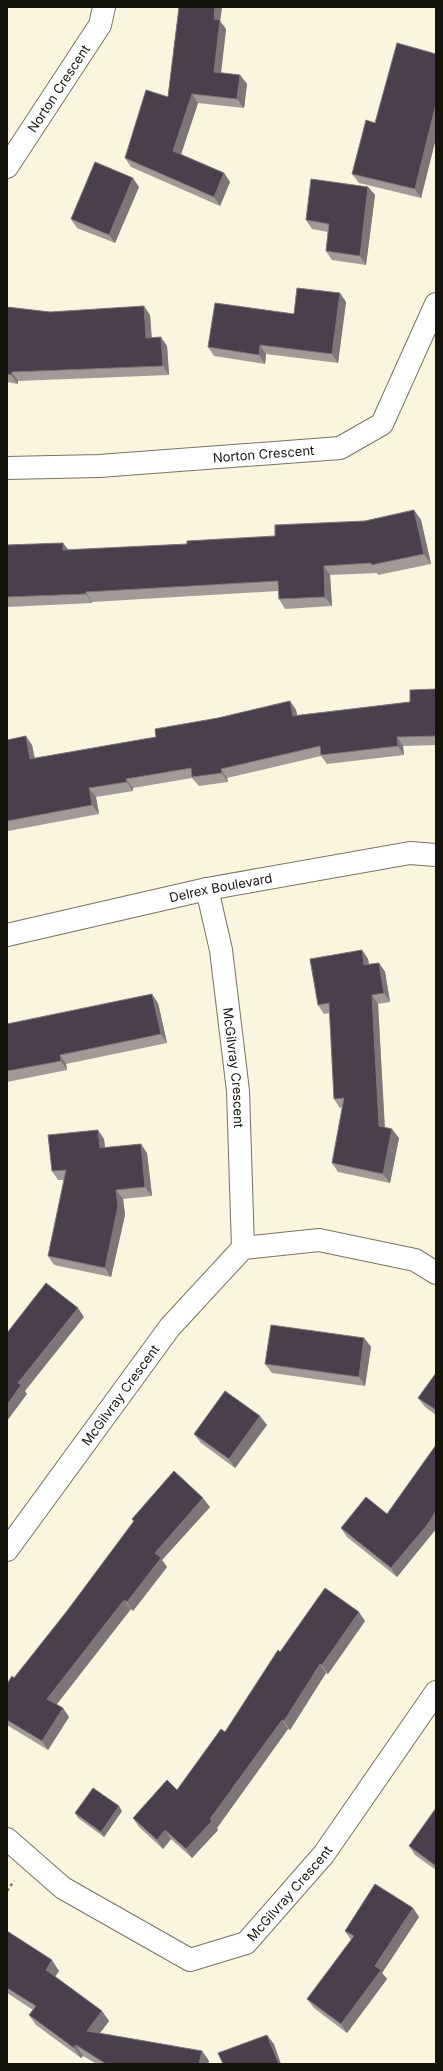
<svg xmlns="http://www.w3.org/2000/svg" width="443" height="2071" font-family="Inter,sans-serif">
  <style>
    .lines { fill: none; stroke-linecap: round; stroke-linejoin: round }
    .minor-casing { stroke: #787461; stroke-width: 24 }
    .tertiary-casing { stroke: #787461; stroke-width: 24 }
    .path { stroke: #7c7a6b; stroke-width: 2.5; stroke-dasharray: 3 3; stroke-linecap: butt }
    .minor { stroke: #fff; stroke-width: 22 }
    .tertiary { stroke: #fff; stroke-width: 22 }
    .wall { fill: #a29a96 }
    .shaded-wall { fill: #7f7578 }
    .building { fill: #4b3e4d; stroke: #7f7578 }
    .labels { text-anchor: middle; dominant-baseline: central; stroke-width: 4; stroke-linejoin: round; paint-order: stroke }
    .street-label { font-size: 13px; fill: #15140c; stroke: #f9f5de }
  </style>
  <rect width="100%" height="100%" fill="#f9f5de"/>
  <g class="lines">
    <g class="minor-casing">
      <g id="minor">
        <path id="s1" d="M 7,167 L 100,25 L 104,7"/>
        <path id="s2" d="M 7,468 L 99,466 L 340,448 L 382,424 L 436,304"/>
        <path id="s3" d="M 207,889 L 221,950 L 238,1091 L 243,1248"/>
        <path id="s4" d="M 7,1550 L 170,1327 L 243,1248 L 319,1240 L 415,1260 L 436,1273"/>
        <path id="s5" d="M 7,1839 L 63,1888 L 190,1960 L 246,1943 L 324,1854 L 436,1692"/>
      </g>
    </g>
    <g class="tertiary-casing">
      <g id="tertiary">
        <path id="s6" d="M 7,935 L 207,889 L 410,853 L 436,855"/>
      </g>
    </g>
    <path class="path" d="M 7,1891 L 14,1881"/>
    <use href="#minor" class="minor"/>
    <use href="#tertiary" class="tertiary"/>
  </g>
  <g class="wall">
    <path d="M 179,7 L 222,7 L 220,21 L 226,29 L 221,73 L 240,75 L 247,84 L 244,108 L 198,103 L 181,155 L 224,173 L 230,182 L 220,206 L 131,167 L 125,158 L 168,97 Z"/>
    <path d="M 436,54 L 436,138 L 421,198 L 359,183 L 352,174 L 375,123 Z"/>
    <path d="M 139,187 L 115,243 L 77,228 L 71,219 Z"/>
    <path d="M 368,187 L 375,195 L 366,265 L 332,260 L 326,251 L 328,232 L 312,229 L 306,220 Z"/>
    <path d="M 340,293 L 346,302 L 338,363 L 266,354 L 265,364 L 214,356 L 208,347 L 294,314 Z"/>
    <path d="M 7,307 L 50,312 L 150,315 L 152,338 L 167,346 L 169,375 L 18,381 L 18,384 L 7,382 Z"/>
    <path d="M 414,510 L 421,520 L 431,564 L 378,575 L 377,573 L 330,575 L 332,606 L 285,609 L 279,599 L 278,591 L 92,602 L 92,603 L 7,607 L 7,545 L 63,543 L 68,550 L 187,544 L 275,536 L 365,521 Z"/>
    <path d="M 436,689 L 436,745 L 403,746 L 404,755 L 327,764 L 321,756 L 227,778 L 228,782 L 199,786 L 192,778 L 133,788 L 133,791 L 96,797 L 99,814 L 8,831 L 7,829 L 7,740 L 32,745 L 35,758 L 156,737 L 218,718 L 290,701 L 296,710 L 297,715 L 410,702 Z"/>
    <path d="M 362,950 L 368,959 L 369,964 L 379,963 L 385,972 L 390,1002 L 378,1004 L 385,1127 L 399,1138 L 390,1183 L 338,1172 L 332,1163 L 343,1107 L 340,1108 L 334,1099 L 330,1013 L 324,1014 L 318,1005 Z"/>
    <path d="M 158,1003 L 167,1043 L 66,1064 L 67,1070 L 7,1082 L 7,1024 Z"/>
    <path d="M 98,1130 L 104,1139 L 105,1147 L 147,1153 L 152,1196 L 123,1199 L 125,1215 L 111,1277 L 54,1265 L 48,1256 L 64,1180 L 58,1180 L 52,1171 Z"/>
    <path d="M 364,1338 L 371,1347 L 365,1386 L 272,1373 L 265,1364 Z"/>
    <path d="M 436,1373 L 436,1415 L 425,1407 L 418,1398 Z"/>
    <path d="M 267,1425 L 235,1468 L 201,1443 L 194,1434 Z"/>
    <path d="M 436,1445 L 436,1529 L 397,1577 L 347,1537 L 341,1528 L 387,1514 Z"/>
    <path d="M 210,1507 L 162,1560 L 167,1567 L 133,1611 L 131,1609 L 56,1704 L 63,1708 L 69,1717 L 48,1750 L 7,1725 L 7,1684 L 14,1678 L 67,1611 L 133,1522 L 132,1519 Z"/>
    <path d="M 365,1621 L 328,1674 L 326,1673 L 290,1730 L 288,1729 L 217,1828 L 218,1830 L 192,1858 L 171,1839 L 163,1849 L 139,1827 L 133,1818 L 177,1790 L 225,1732 L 280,1652 Z"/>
    <path d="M 436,1808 L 436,1870 L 415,1855 L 409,1846 Z"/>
    <path d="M 122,1811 L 104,1837 L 78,1818 L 75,1813 Z"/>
    <path d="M 413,1908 L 419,1917 L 382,1973 L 387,1979 L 347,2033 L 314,2008 L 307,1999 L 351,1940 L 345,1931 Z"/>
    <path d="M 7,1931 L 59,1971 L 55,1976 L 102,2011 L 109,2021 L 100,2033 L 202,2051 L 209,2061 L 208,2064 L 97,2064 L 83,2056 L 81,2058 L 36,2025 L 29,2015 L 33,2010 L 7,1993 Z"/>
  </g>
  <g class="shaded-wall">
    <path d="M 215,7 L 222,7 L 220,21 L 226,29 L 220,81 L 214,72 L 214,19 Z"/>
    <path d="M 240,75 L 247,84 L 244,108 L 237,99 Z"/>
    <path d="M 192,94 L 198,103 L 179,160 L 173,151 Z"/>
    <path d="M 436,104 L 436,138 L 421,198 L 415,189 Z"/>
    <path d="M 224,173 L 230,182 L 220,206 L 214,197 Z"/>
    <path d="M 133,178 L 139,187 L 115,243 L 109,235 Z"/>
    <path d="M 368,187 L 375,195 L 366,265 L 360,256 Z"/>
    <path d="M 340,293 L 346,302 L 338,363 L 332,354 Z"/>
    <path d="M 144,306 L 150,315 L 152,347 L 146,338 Z"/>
    <path d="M 161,337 L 167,346 L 169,375 L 163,366 Z"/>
    <path d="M 260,345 L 266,354 L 265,364 L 259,355 Z"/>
    <path d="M 12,372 L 18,381 L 18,384 L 11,375 Z"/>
    <path d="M 414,510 L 421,520 L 431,564 L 424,554 Z"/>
    <path d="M 63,543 L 70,552 L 63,550 Z"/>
    <path d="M 324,566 L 330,575 L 332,606 L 325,597 Z"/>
    <path d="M 86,592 L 92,602 L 92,603 L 86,594 Z"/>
    <path d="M 290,701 L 296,710 L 299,725 L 293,716 Z"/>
    <path d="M 26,736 L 32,745 L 36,768 L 30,759 Z"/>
    <path d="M 397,737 L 403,746 L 404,755 L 398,746 Z"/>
    <path d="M 221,769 L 227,778 L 228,782 L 222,773 Z"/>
    <path d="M 126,779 L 133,788 L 133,791 L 127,782 Z"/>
    <path d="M 89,788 L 96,797 L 99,814 L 92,805 Z"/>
    <path d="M 362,950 L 368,959 L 371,974 L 364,965 Z"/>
    <path d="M 379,963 L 385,972 L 390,1002 L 384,993 Z"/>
    <path d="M 152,994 L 158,1003 L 167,1043 L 161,1034 Z"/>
    <path d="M 372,995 L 378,1004 L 385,1135 L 379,1126 Z"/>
    <path d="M 60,1055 L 66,1064 L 67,1070 L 61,1061 Z"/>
    <path d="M 392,1129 L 399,1138 L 390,1183 L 383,1174 Z"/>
    <path d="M 98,1130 L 104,1139 L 106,1156 L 100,1148 Z"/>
    <path d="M 141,1144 L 147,1153 L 152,1196 L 145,1187 Z"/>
    <path d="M 116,1190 L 123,1199 L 125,1215 L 111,1277 L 105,1268 Z"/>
    <path d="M 78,1308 L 84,1317 L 25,1391 L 27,1394 L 7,1421 L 7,1405 L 18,1383 Z"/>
    <path d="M 364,1338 L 371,1347 L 365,1386 L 359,1377 Z"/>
    <path d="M 260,1416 L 267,1425 L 235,1468 L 229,1459 Z"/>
    <path d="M 203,1498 L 210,1507 L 162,1560 L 167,1567 L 133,1611 L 127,1602 L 155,1553 Z"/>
    <path d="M 436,1511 L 436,1529 L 397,1577 L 391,1568 Z"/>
    <path d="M 124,1600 L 131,1609 L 54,1708 L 47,1699 Z"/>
    <path d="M 359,1612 L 365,1621 L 328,1674 L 322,1665 Z"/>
    <path d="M 320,1664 L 326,1673 L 290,1730 L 284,1721 Z"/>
    <path d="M 63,1708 L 69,1717 L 48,1750 L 42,1741 Z"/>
    <path d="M 282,1720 L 288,1729 L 217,1828 L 218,1830 L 192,1858 L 186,1849 L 210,1819 Z"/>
    <path d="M 119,1806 L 122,1811 L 104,1837 L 101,1832 Z"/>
    <path d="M 165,1830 L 171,1839 L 163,1849 L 157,1840 Z"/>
    <path d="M 413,1908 L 419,1917 L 382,1973 L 387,1979 L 347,2033 L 341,2024 L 375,1966 Z"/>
    <path d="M 52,1960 L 59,1971 L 53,1980 L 46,1970 Z"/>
    <path d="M 102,2011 L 109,2021 L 94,2041 L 87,2031 Z"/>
    <path d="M 267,2035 L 274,2044 L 281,2064 L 279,2064 Z"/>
    <path d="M 76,2045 L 83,2056 L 81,2058 L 74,2048 Z"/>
    <path d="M 202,2051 L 209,2061 L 208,2064 L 199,2064 Z"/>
  </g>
  <g class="building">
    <path d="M 179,7 L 215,7 L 214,19 L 220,20 L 214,72 L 240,75 L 237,99 L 192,94 L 173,151 L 224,173 L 214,197 L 125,158 L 146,90 L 168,97 Z"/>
    <path d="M 397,43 L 436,54 L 436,104 L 415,189 L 352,174 L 366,120 L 375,123 Z"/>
    <path d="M 95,162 L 133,178 L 109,235 L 71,219 Z"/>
    <path d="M 311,179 L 368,187 L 360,256 L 326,251 L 329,224 L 306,220 Z"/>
    <path d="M 297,288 L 340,293 L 332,354 L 260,345 L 259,355 L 208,347 L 215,303 L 294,314 Z"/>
    <path d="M 144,306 L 146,338 L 161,337 L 163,366 L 12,372 L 11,375 L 7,374 L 7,307 L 50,312 Z"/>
    <path d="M 414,510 L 424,554 L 371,565 L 371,563 L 324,566 L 325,597 L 279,599 L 278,581 L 86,592 L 86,594 L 7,597 L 7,545 L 63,543 L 63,550 L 187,544 L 187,541 L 275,536 L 275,525 L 365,521 Z"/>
    <path d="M 436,689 L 436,736 L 397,737 L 398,746 L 321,755 L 320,746 L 221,769 L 222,773 L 192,777 L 191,768 L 126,779 L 127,782 L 89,788 L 92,805 L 7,821 L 7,740 L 26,736 L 30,759 L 156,737 L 155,729 L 218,718 L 290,701 L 293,716 L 410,702 L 410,690 Z"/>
    <path d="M 362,950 L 364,965 L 379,963 L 384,993 L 372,995 L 379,1126 L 392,1129 L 383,1174 L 332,1163 L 344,1098 L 334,1099 L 329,1003 L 318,1005 L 310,959 Z"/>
    <path d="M 152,994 L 161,1034 L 60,1055 L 61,1061 L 7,1071 L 7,1024 Z"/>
    <path d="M 98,1130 L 100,1148 L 141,1144 L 145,1187 L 116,1190 L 118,1206 L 105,1268 L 48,1256 L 66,1170 L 52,1171 L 48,1135 Z"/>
    <path d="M 46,1283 L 78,1308 L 18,1383 L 21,1385 L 7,1405 L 7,1333 Z"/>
    <path d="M 271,1325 L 364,1338 L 359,1377 L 265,1364 Z"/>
    <path d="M 436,1373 L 436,1410 L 418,1398 Z"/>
    <path d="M 225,1391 L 260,1416 L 229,1459 L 194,1434 Z"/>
    <path d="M 436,1445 L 436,1511 L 427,1525 L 391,1568 L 341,1528 L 366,1497 L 387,1514 Z"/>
    <path d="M 174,1471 L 203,1498 L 155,1553 L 161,1558 L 127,1602 L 124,1600 L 47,1699 L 63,1708 L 42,1741 L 7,1720 L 7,1684 L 12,1676 L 14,1678 L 67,1611 L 134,1521 L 132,1519 Z"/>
    <path d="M 325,1588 L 359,1612 L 322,1665 L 320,1664 L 284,1721 L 282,1720 L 210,1819 L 212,1821 L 186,1849 L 165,1830 L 157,1840 L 133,1818 L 167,1780 L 177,1790 L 221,1729 L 225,1732 L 278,1650 L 280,1652 Z"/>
    <path d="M 93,1788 L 119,1806 L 101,1832 L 75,1813 Z"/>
    <path d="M 436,1808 L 436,1866 L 409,1846 Z"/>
    <path d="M 375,1884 L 413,1908 L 375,1966 L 381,1970 L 341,2024 L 307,1999 L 354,1936 L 345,1931 Z"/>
    <path d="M 7,1931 L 52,1960 L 46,1970 L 102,2011 L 87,2031 L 202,2051 L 199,2064 L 106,2064 L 76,2045 L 74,2048 L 29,2015 L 36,2006 L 7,1988 Z"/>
    <path d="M 267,2035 L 279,2064 L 223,2064 L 218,2053 Z"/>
  </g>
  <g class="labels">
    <g class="street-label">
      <text stroke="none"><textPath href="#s1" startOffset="94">Norton Crescent</textPath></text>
      <text stroke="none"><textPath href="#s2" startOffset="257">Norton Crescent</textPath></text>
      <text stroke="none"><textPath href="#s6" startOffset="219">Delrex Boulevard</textPath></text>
      <text stroke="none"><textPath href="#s3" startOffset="181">McGilvray Crescent</textPath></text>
      <text stroke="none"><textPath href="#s4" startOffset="192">McGilvray Crescent</textPath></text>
      <text stroke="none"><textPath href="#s5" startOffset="345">McGilvray Crescent</textPath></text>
    </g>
  </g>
  <rect width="443" height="2071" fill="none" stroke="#15140c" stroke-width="16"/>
</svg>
